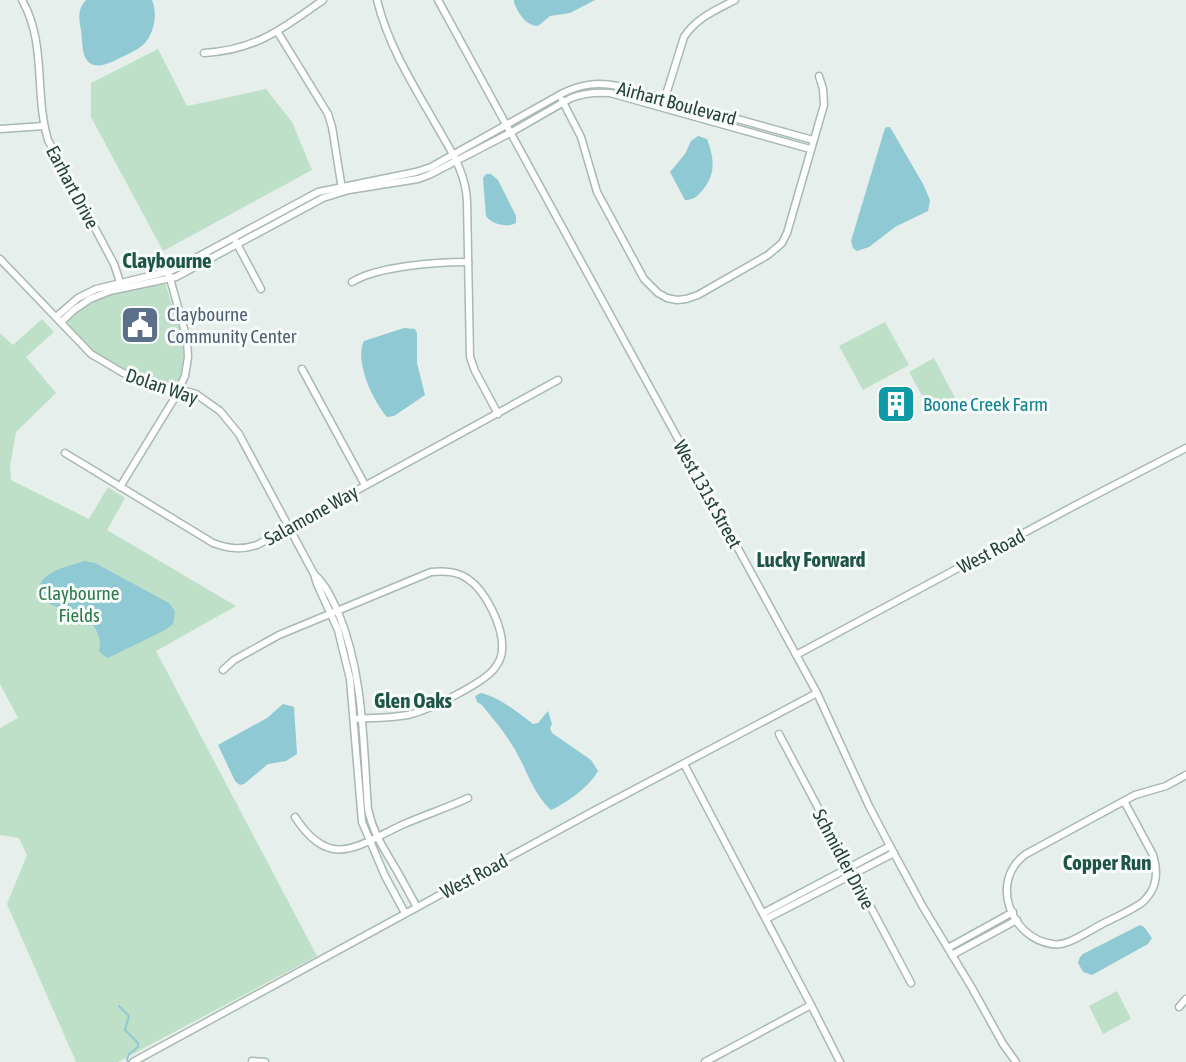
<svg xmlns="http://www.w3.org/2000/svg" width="1186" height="1062" font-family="'Asap Condensed',sans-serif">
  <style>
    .green { fill: #bfe0c8 }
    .water { fill: #8ec9d4 }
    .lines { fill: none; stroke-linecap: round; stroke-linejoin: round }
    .stream { stroke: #8ec9d4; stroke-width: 2 }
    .minor-casing { stroke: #a8b8b2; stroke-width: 9 }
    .minor { stroke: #fff; stroke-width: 6 }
    .labels { text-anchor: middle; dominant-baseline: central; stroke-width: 6; stroke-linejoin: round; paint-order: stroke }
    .street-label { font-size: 19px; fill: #24423a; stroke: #f7fbf9 }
    .service-label { font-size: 19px; fill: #4e5e75; stroke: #f7fbf9; text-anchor: start }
    .culture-label { font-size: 19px; fill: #0d838f; stroke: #f7fbf9; text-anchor: start }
    .park-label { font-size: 19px; fill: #2d7a4b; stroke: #f7fbf9 }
    .neighbourhood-label { font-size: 21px; font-weight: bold; fill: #1f5548; stroke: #f7fbf9 }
  </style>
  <rect width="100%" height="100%" fill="#e6efeb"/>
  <g class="green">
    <path d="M 158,49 L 187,106 L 266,89 L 292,122 L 312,170 L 163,251 L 91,117 L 91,83 Z"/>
    <path d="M 165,282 L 183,341 C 184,349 185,377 177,383 C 176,384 173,383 171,383 C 121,370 104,366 69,325 L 68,321 L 70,318 C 100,291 128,290 165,282 Z"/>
    <path d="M 42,319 L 54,332 L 26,357 L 56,393 L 16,432 L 10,466 L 11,480 L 89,519 L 108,487 L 125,498 L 107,530 L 236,606 L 156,651 L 317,956 L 118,1062 L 76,1062 L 7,904 L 27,855 L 19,838 L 0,835 L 0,728 L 18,718 L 0,684 L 0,333 L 13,345 Z"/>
    <path d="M 885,322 L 909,365 L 863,390 L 839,346 Z"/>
    <path d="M 934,358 L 955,398 L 931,412 L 909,372 Z"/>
    <path d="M 1117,991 L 1131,1019 L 1103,1034 L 1089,1006 Z"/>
  </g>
  <g class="water">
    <path d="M 86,0 L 152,0 C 158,14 154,35 143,45 C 137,50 130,53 124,56 C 113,61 93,74 85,57 C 82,50 82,38 81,30 C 79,19 77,9 86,0 Z"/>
    <path d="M 514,0 L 595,0 L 570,13 L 550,16 L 538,26 C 525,25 519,14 514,3 Z"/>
    <path d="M 887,127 L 890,127 L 923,184 L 930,200 L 928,211 L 895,227 L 869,247 L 857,251 L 853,248 L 851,241 L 885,128 Z"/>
    <path d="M 698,136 L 707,139 C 715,161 716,176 700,193 C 695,198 692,200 685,200 L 670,172 L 685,154 L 691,141 Z"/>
    <path d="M 486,174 L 491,174 L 498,180 L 516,216 L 516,223 C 507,228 491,224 486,216 L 483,178 Z"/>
    <path d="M 404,328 L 415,329 L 417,333 L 417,363 L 425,395 L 394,416 L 387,417 C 373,401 354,361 364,341 Z"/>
    <path d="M 84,561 L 95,563 L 169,603 L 175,611 L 173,624 L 165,630 L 108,658 C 96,651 100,651 100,641 C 99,635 94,625 90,621 C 78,609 37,609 39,588 C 42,571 70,566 84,561 Z"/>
    <path d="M 481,693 C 501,698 517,712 533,724 L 538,723 L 548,711 L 552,724 L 550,728 L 552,733 L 591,760 L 598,771 C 589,787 568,802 551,810 C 532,793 526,766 512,745 C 504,731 492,718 482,705 L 477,702 L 475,696 Z"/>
    <path d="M 283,704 L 294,707 L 297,754 L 286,761 L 268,764 L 244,784 L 240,785 L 235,781 L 218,745 L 267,718 Z"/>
    <path d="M 1140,925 L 1144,927 L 1152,938 L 1148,944 L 1092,975 L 1083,972 L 1078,963 L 1080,957 L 1083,954 Z"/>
  </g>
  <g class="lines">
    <path class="stream" d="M 119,1006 L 129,1016 L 125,1030 L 138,1043 L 138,1047 L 129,1054 L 127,1059 L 128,1062"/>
    <g class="minor-casing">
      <g id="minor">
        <path d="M 22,0 C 47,44 34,93 48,140 L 114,264 L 121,285"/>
        <path d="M 377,0 C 388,45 412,83 435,123 C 449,148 466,171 467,202 L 470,357 L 475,371 L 498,414"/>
        <path d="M 438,0 L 817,693 L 869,806 L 890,846 L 923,907 L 972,988 L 1003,1044 L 1016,1062"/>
        <path d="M 277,31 L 328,114 L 332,127 L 342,189"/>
        <path d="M 204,53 C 256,50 282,29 323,0"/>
        <path d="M 562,100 L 581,137 L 597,192 L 644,279 L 658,293 L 667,298 L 677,300 L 686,299 L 698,295 L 768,255 L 782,243 L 787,233 L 824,105 L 823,89 L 819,76"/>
        <path d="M 664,101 L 684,37 C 696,18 716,10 735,0"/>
        <path d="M 0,129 L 44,126"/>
        <path d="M 236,242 L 261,289"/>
        <path d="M 0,259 L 91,354 L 123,373 L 196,394 L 220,411 L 239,434 L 314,574 L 317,584 L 338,630 L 350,679 L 362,822 L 385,876 L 405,913"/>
        <path d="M 352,282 C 378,266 437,262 468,262"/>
        <path d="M 56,317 L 78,298 L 96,289 L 170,271 L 177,268 L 318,192 L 416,172 L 431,167 L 563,93 C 582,84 597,82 618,86 L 813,140"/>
        <path d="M 61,322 L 74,310 L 90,299 L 110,291 L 176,277 L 323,198 L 349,190 L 418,179 L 429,175 L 510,133 L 571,98 C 584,93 597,92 610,93 L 810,149"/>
        <path d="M 302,369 L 365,485"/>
        <path d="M 65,453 L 213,543 C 229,549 241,550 257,545 L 558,380"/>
        <path d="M 120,487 L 174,399 L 185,376 L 188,357 L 187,339 L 169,275"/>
        <path d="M 315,575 C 326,585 332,599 338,612 C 364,674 363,743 368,809 C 373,834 385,850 397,871 C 404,883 410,895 417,907"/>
        <path d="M 796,655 L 1074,506 L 1186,448"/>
        <path d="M 223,670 L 234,660 L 279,635 L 431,572 C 444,571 457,571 468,579 C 486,591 504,628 502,650 C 502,657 498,664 494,669 C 482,684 427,711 408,715 C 391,718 372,718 354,719"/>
        <path d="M 779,734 L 911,983"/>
        <path d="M 684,764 L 811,1005 L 840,1062"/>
        <path d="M 1124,801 L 1153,855 C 1157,868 1158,880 1151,892 C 1148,896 1145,901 1140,904 C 1128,912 1114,918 1102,924 C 1091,930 1079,938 1068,942 C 1063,944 1057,945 1052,944 C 1010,938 989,880 1026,854 L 1135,795 L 1166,786 L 1186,775"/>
        <path d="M 295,817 C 330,871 357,846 402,825 C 424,815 447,808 468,798"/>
        <path d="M 763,913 L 890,846"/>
        <path d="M 766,919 L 894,853"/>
        <path d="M 948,948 L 1013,912"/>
        <path d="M 952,955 L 1017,920"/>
        <path d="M 1179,1007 L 1186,999"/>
        <path d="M 252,1061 L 265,1062"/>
        <path d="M 133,1062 L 590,813 L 817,693"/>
        <path d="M 705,1062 L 811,1005"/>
      </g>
    </g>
    <use href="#minor" class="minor"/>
  </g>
  <defs>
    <g id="civic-square" transform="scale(2.0125)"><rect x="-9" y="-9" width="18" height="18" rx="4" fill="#5c6f8a" stroke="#f7fbf9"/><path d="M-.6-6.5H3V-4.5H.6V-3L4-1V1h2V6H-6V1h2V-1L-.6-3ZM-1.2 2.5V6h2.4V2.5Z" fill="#fff"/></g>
    <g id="building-square" transform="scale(2.0125)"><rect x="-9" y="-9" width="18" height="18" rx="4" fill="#0f9aa8" stroke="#f7fbf9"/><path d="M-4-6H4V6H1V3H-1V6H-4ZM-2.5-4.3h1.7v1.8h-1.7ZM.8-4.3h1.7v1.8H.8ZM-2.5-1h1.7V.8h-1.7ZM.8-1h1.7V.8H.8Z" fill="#fff"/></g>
  </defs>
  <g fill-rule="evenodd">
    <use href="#civic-square" x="140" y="325"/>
    <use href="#building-square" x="896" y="404"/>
  </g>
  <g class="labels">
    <g class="street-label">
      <text transform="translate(677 103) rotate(15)">Airhart Boulevard</text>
      <text transform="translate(73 187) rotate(62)">Earhart Drive</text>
      <text transform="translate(162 386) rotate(19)">Dolan Way</text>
      <text transform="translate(708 494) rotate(61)">West 131st Street</text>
      <text transform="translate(311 515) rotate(-29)">Salamone Way</text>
      <text transform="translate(991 551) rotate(-28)">West Road</text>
      <text transform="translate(844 859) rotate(62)">Schmidler Drive</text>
      <text transform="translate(474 876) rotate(-28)">West Road</text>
    </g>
    <g class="service-label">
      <text x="167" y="314">Claybourne<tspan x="167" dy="22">Community Center</tspan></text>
    </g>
    <g class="culture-label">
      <text x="923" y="404">Boone Creek Farm</text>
    </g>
    <g class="park-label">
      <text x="79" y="593">Claybourne<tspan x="79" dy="22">Fields</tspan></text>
    </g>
    <g class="neighbourhood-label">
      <text x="167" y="260">Claybourne</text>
      <text x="811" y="559">Lucky Forward</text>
      <text x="413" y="700">Glen Oaks</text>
      <text x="1107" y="862">Copper Run</text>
    </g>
  </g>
</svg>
